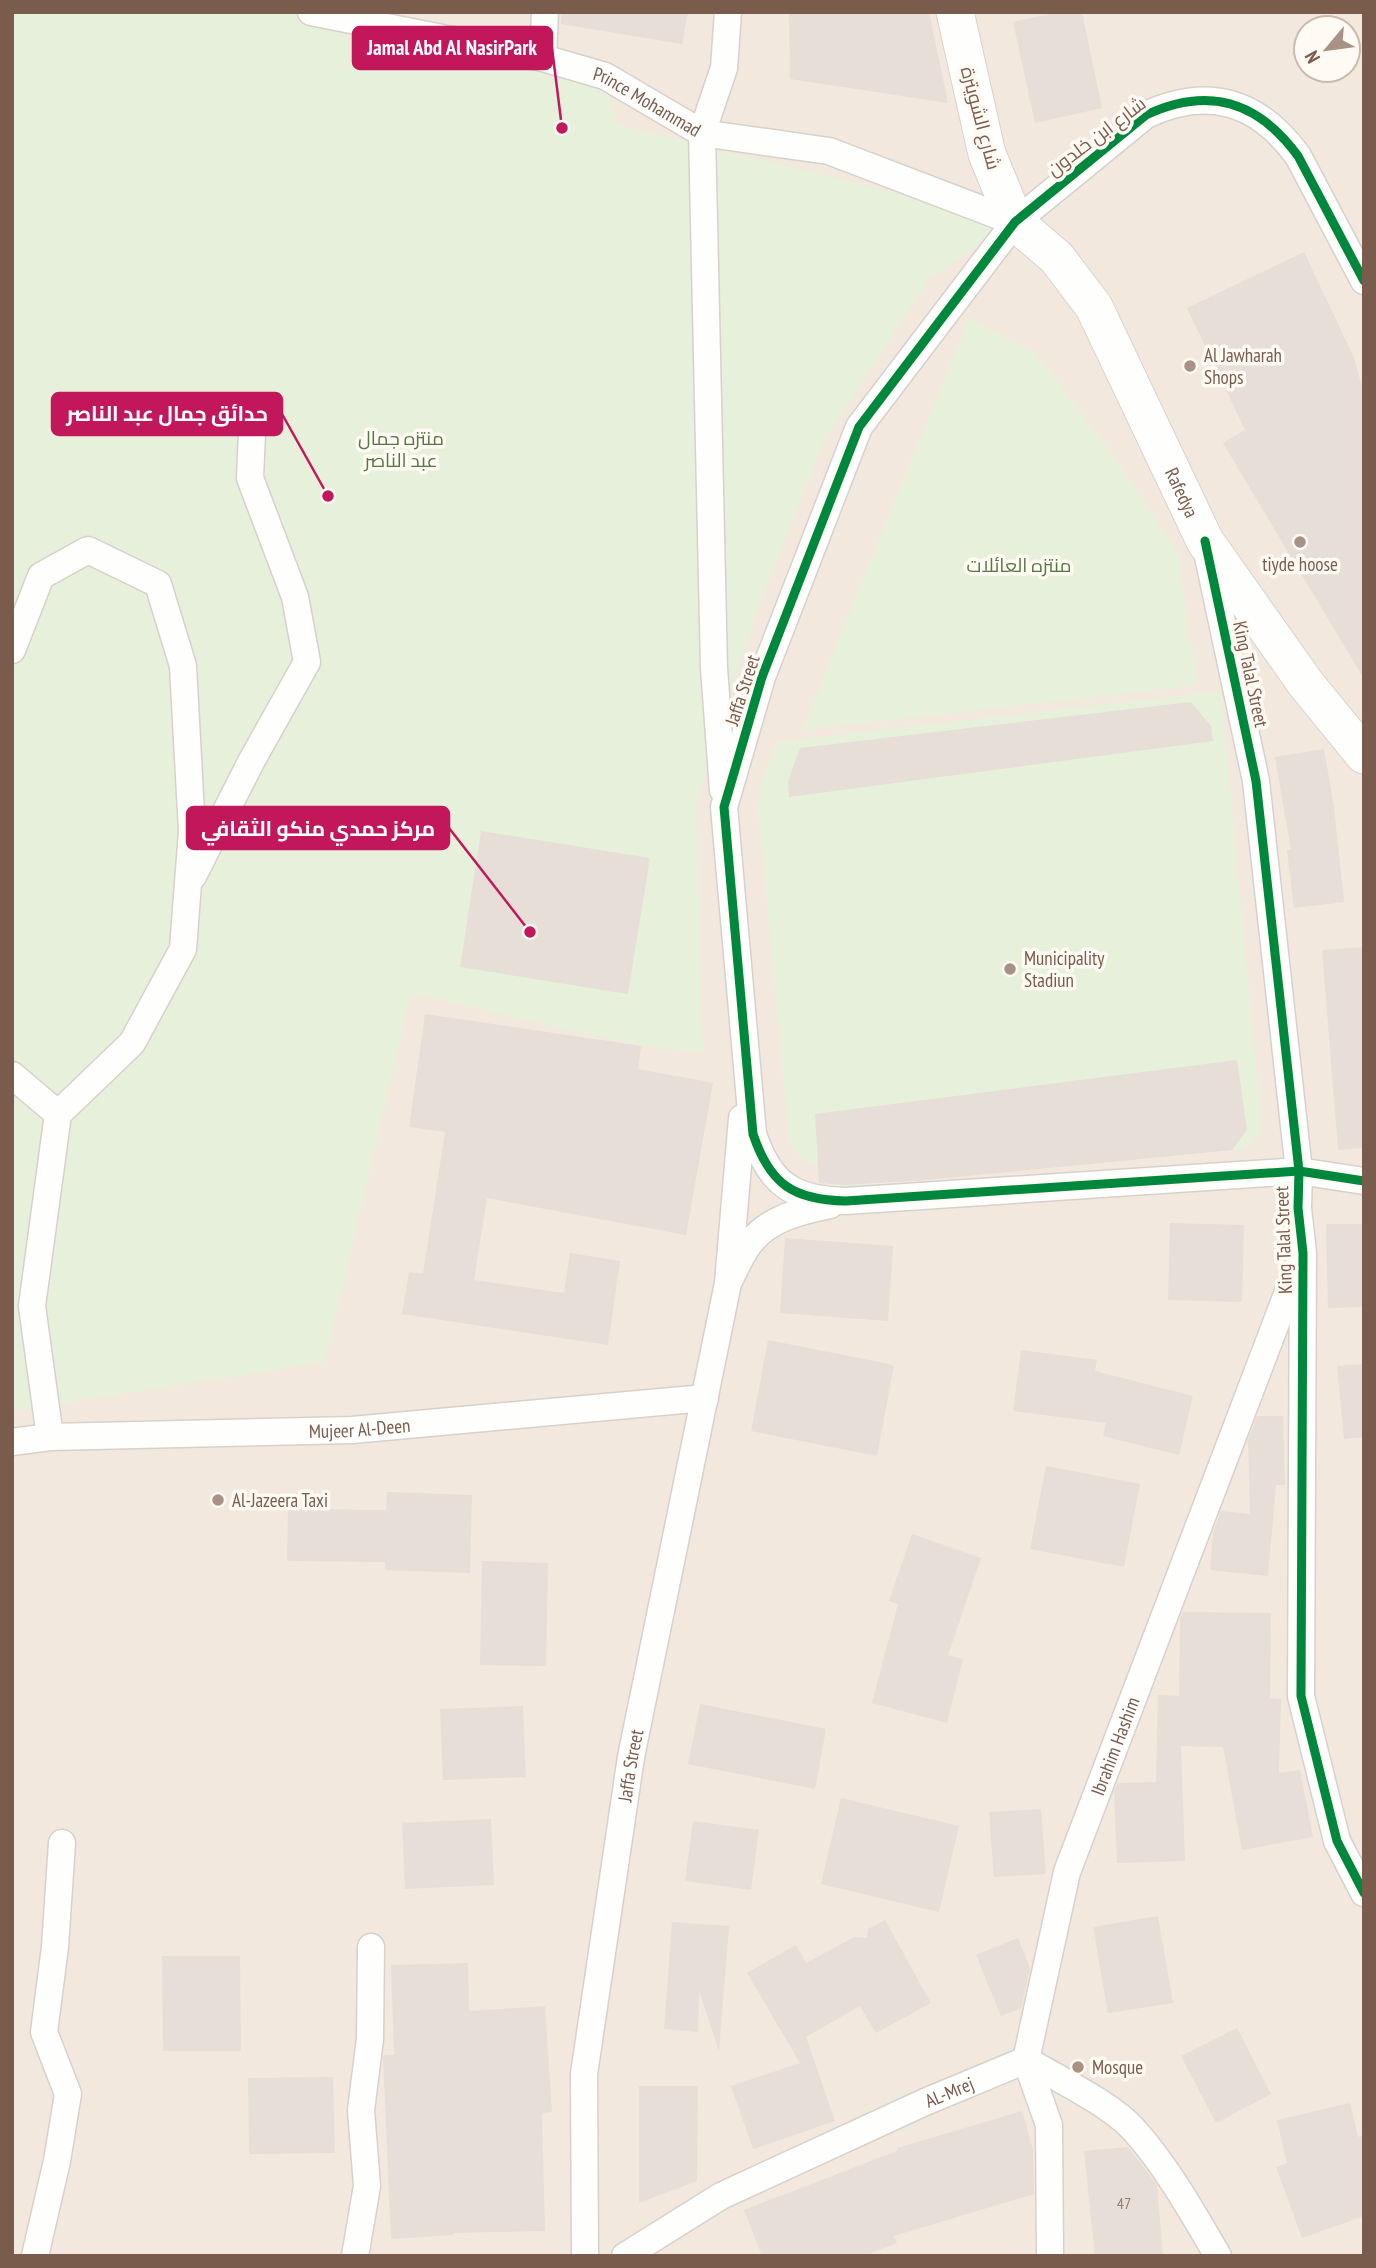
<svg xmlns="http://www.w3.org/2000/svg" width="1376" height="2268" font-family="'PT Sans Narrow',Cairo,sans-serif">
  <style>
    .residential { fill: #f2e8de; fill-rule: evenodd }
    .green { fill: #e7f0db }
    .building { fill: #e6ded7 }
    .lines { fill: none; stroke-linecap: round; stroke-linejoin: round }
    .street-casing { stroke: #d7d1cb; stroke-width: 29 }
    .secondary-casing { stroke: #d9d2cb; stroke-width: 39 }
    .street { stroke: #fefefd; stroke-width: 26 }
    .secondary { stroke: #fefefd; stroke-width: 37 }
    .cycleway-casing { stroke: #fffaf3; stroke-width: 13 }
    .cycleway { stroke: #00873e; stroke-width: 9 }
    .poi-dot { fill: #a69286; stroke: #fffaf3; stroke-width: 2.5 }
    .labels { text-anchor: middle; dominant-baseline: central; stroke-width: 7; stroke-linejoin: round; paint-order: stroke }
    .number-label { font-size: 16px; fill: #977e72 }
    .street-label { font-size: 19px; fill: #7a5c4d; stroke: #fffaf3 }
    .poi-label { font-size: 19px; fill: #7a5c4d; stroke: #fffaf3; text-anchor: start }
    .park-label { font-size: 19px; fill: #537a41; stroke: #fffaf3 }
    .leader { fill: none; stroke: #c2185b; stroke-width: 2.5 }
    .callout-dot { fill: #c2185b; stroke: #fffaf3; stroke-width: 2.5 }
    .callout { fill: #c2185b; stroke: #c2185b; stroke-width: 2.5 }
    .callout-label { font-size: 21px; text-anchor: middle; font-weight: bold; fill: #fff }
  </style>
  <rect width="100%" height="100%" fill="#f9f5f0"/>
  <path class="residential" d="M 12,12 L 1364,12 L 1364,2256 L 12,2256 ZM 1306,28 L 1348,28 L 1348,70 L 1306,70 Z"/>
  <g class="green">
    <path d="M 12,12 L 307,12 L 605,76 L 617,125 L 1015,222 L 930,278 L 824,440 L 762,596 L 696,804 L 703,1052 L 641,1046 L 411,993 L 325,1362 L 12,1411 Z"/>
    <path d="M 969,318 L 1037,355 L 1118,462 L 1177,552 L 1198,685 L 802,730 Z"/>
    <path d="M 1221,691 L 1262,1130 L 1244,1149 L 820,1190 L 818,1165 C 801,1160 796,1155 789,1140 L 758,808 L 762,780 L 776,742 Z"/>
  </g>
  <g class="building">
    <path d="M 562,12 L 688,12 L 682,44 L 561,24 Z"/>
    <path d="M 789,12 L 929,12 L 948,103 L 790,79 Z"/>
    <path d="M 1058,12 L 1082,12 L 1102,108 L 1035,123 L 1013,22 Z"/>
    <path d="M 1304,252 L 1354,358 L 1364,394 L 1364,679 L 1223,443 L 1245,430 L 1187,308 Z"/>
    <path d="M 1191,702 L 1211,726 L 1213,741 L 789,797 L 788,781 L 800,748 Z"/>
    <path d="M 1324,749 L 1334,807 L 1344,902 L 1294,908 L 1287,850 L 1291,850 L 1275,757 Z"/>
    <path d="M 481,831 L 650,858 L 628,994 L 460,967 Z"/>
    <path d="M 1364,947 L 1364,1148 L 1338,1150 L 1322,950 Z"/>
    <path d="M 425,1014 L 641,1046 L 638,1069 L 713,1083 L 686,1235 L 487,1198 L 474,1280 L 564,1293 L 570,1253 L 620,1261 L 608,1345 L 402,1314 L 409,1272 L 423,1274 L 445,1132 L 409,1127 Z"/>
    <path d="M 1237,1060 L 1247,1130 L 1232,1150 L 926,1180 L 846,1185 L 819,1183 L 815,1114 Z"/>
    <path d="M 1170,1223 L 1244,1225 L 1242,1302 L 1168,1300 Z"/>
    <path d="M 1326,1224 L 1364,1224 L 1364,1307 L 1328,1308 Z"/>
    <path d="M 785,1238 L 893,1246 L 888,1321 L 780,1313 Z"/>
    <path d="M 768,1340 L 894,1365 L 877,1456 L 751,1431 Z"/>
    <path d="M 1021,1350 L 1097,1360 L 1095,1371 L 1193,1396 L 1179,1455 L 1103,1436 L 1106,1423 L 1013,1411 Z"/>
    <path d="M 1364,1364 L 1364,1437 L 1344,1439 L 1337,1366 Z"/>
    <path d="M 1257,1416 L 1283,1416 L 1285,1485 L 1276,1485 L 1268,1576 L 1210,1570 L 1213,1533 L 1221,1511 L 1250,1514 L 1248,1440 Z"/>
    <path d="M 1046,1466 L 1140,1484 L 1124,1567 L 1030,1549 Z"/>
    <path d="M 387,1492 L 472,1495 L 470,1573 L 385,1570 L 385,1562 L 287,1561 L 288,1509 L 386,1510 Z"/>
    <path d="M 912,1534 L 981,1558 L 948,1655 L 963,1659 L 947,1723 L 872,1703 L 898,1604 L 889,1601 Z"/>
    <path d="M 482,1561 L 548,1563 L 546,1666 L 480,1665 Z"/>
    <path d="M 1183,1612 L 1271,1613 L 1270,1698 L 1281,1699 L 1279,1773 L 1300,1770 L 1313,1837 L 1242,1850 L 1223,1747 L 1181,1746 L 1185,1861 L 1117,1863 L 1114,1792 L 1118,1783 L 1156,1782 L 1158,1695 L 1179,1696 L 1180,1619 Z"/>
    <path d="M 700,1704 L 826,1729 L 815,1789 L 688,1764 Z"/>
    <path d="M 523,1706 L 526,1777 L 443,1780 L 440,1709 Z"/>
    <path d="M 841,1798 L 959,1826 L 939,1912 L 821,1884 Z"/>
    <path d="M 1041,1809 L 1046,1874 L 994,1877 L 989,1812 Z"/>
    <path d="M 491,1819 L 494,1885 L 405,1889 L 402,1823 Z"/>
    <path d="M 693,1821 L 759,1830 L 751,1890 L 685,1881 Z"/>
    <path d="M 1158,1916 L 1173,2003 L 1108,2013 L 1093,1927 Z"/>
    <path d="M 885,1920 L 931,2003 L 876,2033 L 860,2006 L 806,2037 L 835,2121 L 753,2149 L 731,2086 L 800,2063 L 747,1973 L 796,1945 L 806,1963 L 854,1937 L 867,1938 L 868,1929 Z"/>
    <path d="M 672,1922 L 729,1926 L 719,2051 L 699,1991 L 698,2032 L 664,2029 Z"/>
    <path d="M 1018,1938 L 1030,1968 L 1021,2008 L 1001,2016 L 976,1955 Z"/>
    <path d="M 162,1956 L 240,1956 L 241,2051 L 163,2051 Z"/>
    <path d="M 468,1963 L 469,2011 L 545,2006 L 552,2112 L 542,2113 L 545,2231 L 454,2233 L 454,2235 L 391,2239 L 383,2058 L 384,2055 L 394,2055 L 391,1965 Z"/>
    <path d="M 1237,2028 L 1271,2094 L 1216,2123 L 1181,2056 Z"/>
    <path d="M 333,2077 L 335,2153 L 249,2154 L 248,2078 Z"/>
    <path d="M 639,2086 L 698,2086 L 697,2181 L 639,2203 Z"/>
    <path d="M 1350,2103 L 1358,2137 L 1364,2135 L 1364,2216 L 1302,2238 L 1276,2167 L 1287,2163 L 1277,2120 Z"/>
    <path d="M 1022,2111 L 1033,2149 L 1034,2194 L 894,2236 L 897,2243 L 864,2256 L 762,2256 L 744,2210 L 897,2151 L 897,2148 Z"/>
    <path d="M 1128,2147 L 1157,2185 L 1163,2256 L 1095,2256 L 1084,2151 Z"/>
  </g>
  <g class="lines">
    <g class="street-casing">
      <g id="street">
        <path id="s1" d="M 311,12 L 543,58 L 605,76 L 702,133 L 829,151 L 1015,222"/>
        <path d="M 543,58 L 545,12"/>
        <path d="M 1364,281 L 1298,156 C 1258,101 1208,86 1146,115 L 1015,222 L 859,427 L 762,677 L 724,807 L 753,1134 C 770,1185 794,1200 846,1201 L 1299,1171 L 1364,1181"/>
        <path d="M 1207,552 L 1256,781 L 1299,1171 L 1298,1208 L 1303,1253 L 1301,1696 L 1337,1841 L 1364,1893"/>
        <path d="M 12,650 L 41,576 L 88,550 L 158,584 L 183,666 L 192,831 L 183,949 L 132,1043 L 58,1114 L 32,1306 L 50,1437"/>
        <path d="M 723,790 L 714,668 L 702,133 L 724,68 L 728,12"/>
        <path d="M 193,876 L 252,760 L 307,662 L 295,597 L 250,478 L 252,432"/>
        <path d="M 12,1075 L 58,1114"/>
        <path d="M 742,1118 L 728,1283 C 735,1270 741,1254 750,1243 C 769,1218 801,1211 830,1205"/>
        <path id="s2" d="M 12,1442 L 50,1437 L 352,1430 L 705,1398"/>
        <path d="M 35,2256 L 57,2161 L 68,2094 L 44,2032 L 55,1947 L 62,1843"/>
        <path d="M 355,2256 L 367,2186 L 361,2110 L 370,2039 L 371,1947"/>
        <path id="s3" d="M 585,2256 L 584,2074 L 631,1757 L 728,1283"/>
        <path id="s4" d="M 625,2256 L 721,2196 L 925,2102 L 1026,2060 C 1057,2078 1112,2105 1134,2130 C 1166,2165 1194,2215 1218,2256"/>
        <path id="s5" d="M 1050,2256 L 1049,2125 L 1026,2060 L 1067,1872 L 1297,1268"/>
      </g>
    </g>
    <g class="secondary-casing">
      <g id="secondary">
        <path id="s6" d="M 955,12 L 987,154 L 1015,222 L 1057,258 L 1094,307 L 1205,541 L 1306,684 L 1364,755"/>
      </g>
    </g>
    <use href="#street" class="street"/>
    <use href="#secondary" class="secondary"/>
    <g class="cycleway-casing">
      <g id="cycleway">
        <path d="M 1364,281 L 1298,156 C 1258,101 1208,86 1146,115 L 1015,222 L 859,427 L 762,677 L 724,807 L 753,1134 C 770,1185 794,1200 846,1201 L 1299,1171 L 1364,1181"/>
        <path d="M 1205,541 L 1256,781 L 1299,1171 L 1298,1208 L 1303,1253 L 1301,1696 L 1337,1841 L 1364,1893"/>
      </g>
    </g>
    <use href="#cycleway" class="cycleway"/>
  </g>
  <g class="poi-dot">
    <circle cx="1190" cy="366" r="7"/>
    <circle cx="1300" cy="542" r="7"/>
    <circle cx="1010" cy="969" r="7"/>
    <circle cx="218" cy="1500" r="7"/>
    <circle cx="1078" cy="2067" r="7"/>
  </g>
  <g class="labels">
    <g class="number-label">
      <text x="1124" y="2203">47</text>
    </g>
    <g class="street-label">
      <text stroke="none"><textPath href="#s1" startOffset="350">Prince Mohammad</textPath></text>
      <text transform="translate(981 118) rotate(75)">شارع الشويترة</text>
      <text transform="translate(1096 136) rotate(-37)">شارع ابن خلدون</text>
      <text stroke="none"><textPath href="#s6" startOffset="541">Rafedya</textPath></text>
      <text transform="translate(1251 674) rotate(78)">King Talal Street</text>
      <text transform="translate(742 690) rotate(-72)">Jaffa Street</text>
      <text transform="translate(1283 1240) rotate(-92)">King Talal Street</text>
      <text stroke="none"><textPath href="#s2" startOffset="348">Mujeer Al-Deen</textPath></text>
      <text stroke="none"><textPath href="#s5" startOffset="527">Ibrahim Hashim</textPath></text>
      <text stroke="none"><textPath href="#s3" startOffset="494">Jaffa Street</textPath></text>
      <text stroke="none"><textPath href="#s4" startOffset="364">AL-Mrej</textPath></text>
    </g>
    <g class="poi-label">
      <text x="1204" y="355">Al Jawharah<tspan x="1204" dy="22">Shops</tspan></text>
      <text x="1300" y="564" text-anchor="middle">tiyde hoose</text>
      <text x="1024" y="958">Municipality<tspan x="1024" dy="22">Stadiun</tspan></text>
      <text x="232" y="1500">Al-Jazeera Taxi</text>
      <text x="1092" y="2067">Mosque</text>
    </g>
    <g class="park-label">
      <text x="401" y="438">منتزه جمال<tspan x="401" dy="22">عبد الناصر</tspan></text>
      <text x="1019" y="565">منتزه العائلات</text>
    </g>
  </g>
  <path class="leader" d="M562 128L552 48M328 496L282 414M530 932L449 828"/>
  <g class="callout-dot">
    <circle cx="562" cy="128" r="7"/>
    <circle cx="328" cy="496" r="7"/>
    <circle cx="530" cy="932" r="7"/>
  </g>
  <g class="callout">
    <rect x="353" y="27" width="199" height="42" rx="7"/>
    <rect x="52" y="393" width="230" height="42" rx="7"/>
    <rect x="187" y="807" width="262" height="42" rx="7"/>
  </g>
  <g class="callout-label">
    <text x="452" y="55">Jamal Abd Al NasirPark</text>
    <text x="167" y="421">حدائق جمال عبد الناصر</text>
    <text x="318" y="836">مركز حمدي منكو الثقافي</text>
  </g>
  <rect width="1376" height="2268" fill="none" stroke="#7a5c4d" stroke-width="28"/>
  <g transform="translate(1327 49) rotate(241)"><circle r="33" fill="#fffaf3" stroke="#cabbb1" stroke-width="2"/>
  <path d="M0-5L12 26L0 18L-12 26Z" fill="#a69286"/>
  <text y="-10" font-size="19" font-weight="bold" text-anchor="middle" fill="#7a5c4d">N</text>
  </g>
</svg>
